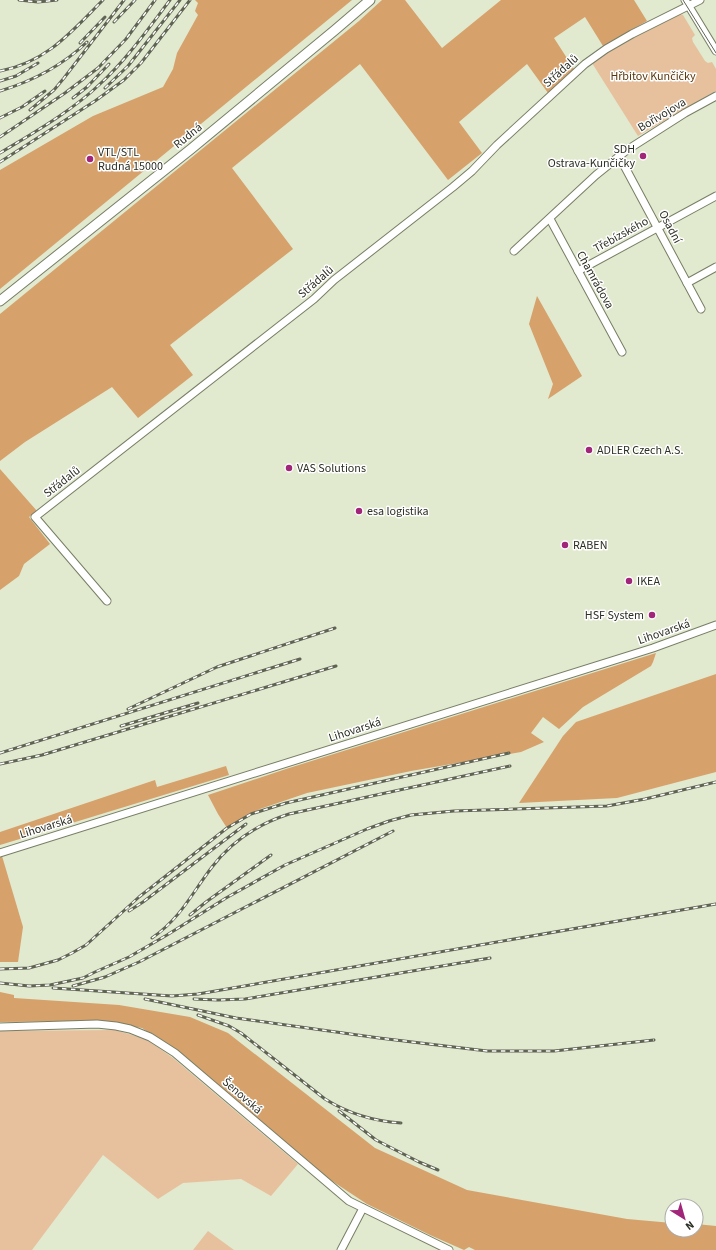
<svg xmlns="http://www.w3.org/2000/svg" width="716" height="1250" font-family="'Source Sans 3',sans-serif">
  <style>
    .green { fill: #e7c19d }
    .forest { fill: #d6a16b }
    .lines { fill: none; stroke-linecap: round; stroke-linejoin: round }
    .minor-casing { stroke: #777e65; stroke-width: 9 }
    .major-casing { stroke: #777e65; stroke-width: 11 }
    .minor { stroke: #fff; stroke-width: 7 }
    .major { stroke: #fff; stroke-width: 9 }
    .tram { stroke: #5e6353; stroke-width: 1 }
    .rail-casing { stroke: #5e6353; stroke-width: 3 }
    .rail { stroke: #fff; stroke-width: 1.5; stroke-dasharray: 4.5; stroke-linecap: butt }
    .poi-dot { fill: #a12579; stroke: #fff; stroke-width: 1.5 }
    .labels { text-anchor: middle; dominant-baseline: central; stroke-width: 3; stroke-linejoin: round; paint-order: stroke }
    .street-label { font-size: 12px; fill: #2c2f24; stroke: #fff }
    .park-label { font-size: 12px; fill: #59360a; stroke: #fff }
    .poi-label { font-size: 12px; fill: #2c2f24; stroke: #fff; text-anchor: start }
  </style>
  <rect width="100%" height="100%" fill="#e1e9ce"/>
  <g class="green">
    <path d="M 677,13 L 683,15 L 695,35 L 692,38 L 693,42 L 705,61 L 708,63 L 712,62 L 716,69 L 716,91 L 638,136 L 592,63 L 615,47 Z"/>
    <path d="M 115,1030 L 146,1039 L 173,1058 L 298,1164 L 271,1196 L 241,1179 L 183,1183 L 158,1199 L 103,1155 L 32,1250 L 0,1250 L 0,1031 Z"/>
    <path d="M 208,1231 L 234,1250 L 193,1250 Z"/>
  </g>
  <g class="forest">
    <path d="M 195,0 L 352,0 L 0,289 L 0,170 L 93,116 L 163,87 L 173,69 L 177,53 L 198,15 L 195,11 L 198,3 Z"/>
    <path d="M 382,0 L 405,0 L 442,48 L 501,0 L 634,0 L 647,21 L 603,46 L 585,17 L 554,38 L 574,69 L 548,93 L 527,64 L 459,122 L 482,153 L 448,180 L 360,64 L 232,168 L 293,249 L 170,345 L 193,375 L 138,418 L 112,387 L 25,442 L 0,461 L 0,314 L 359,21 Z"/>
    <path d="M 537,296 L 582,376 L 548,399 L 553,384 L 529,324 Z"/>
    <path d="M 0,469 L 37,511 L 29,517 L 50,544 L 24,564 L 19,576 L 0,590 Z"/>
    <path d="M 656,653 L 653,662 L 651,666 L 583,707 L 559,729 L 543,717 L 531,733 L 544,742 L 521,752 L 411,771 L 307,793 L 260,809 L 227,828 L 218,814 L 208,795 L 286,769 Z"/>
    <path d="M 716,674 L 716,772 L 617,798 L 519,803 L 563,736 L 576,722 Z"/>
    <path d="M 226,766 L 229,775 L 0,845 L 0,832 L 155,780 L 157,787 Z"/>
    <path d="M 2,856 L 23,927 L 18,962 L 0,962 L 0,857 Z"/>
    <path d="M 0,992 L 14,995 L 14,998 L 119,1005 L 190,1017 L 228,1033 L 375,1148 L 467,1190 L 627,1219 L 672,1223 L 672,1230 L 696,1230 L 696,1224 L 716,1226 L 716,1250 L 475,1250 L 469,1247 L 464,1250 L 430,1235 L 367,1204 L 326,1177 L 185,1057 L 142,1028 L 97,1021 L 0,1022 Z"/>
  </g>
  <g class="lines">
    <g class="minor-casing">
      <g id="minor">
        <path d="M 685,0 L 716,51"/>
        <path d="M 619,156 L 701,309"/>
        <path d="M 550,219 L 622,352"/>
        <path d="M 514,251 L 596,175 L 627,150 L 685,113 L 716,96"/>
        <path d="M 578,271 L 716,196"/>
        <path d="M 687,283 L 716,267"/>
        <path d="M 107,601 L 35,517 L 314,299 L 334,280 L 453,187 L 472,171 L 497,145 L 585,64 L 606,49 L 632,34 L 700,0"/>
        <path d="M 0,853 L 653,648 L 716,625"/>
        <path d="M 0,1027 L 97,1024 L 116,1026 L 130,1029 L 150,1037 L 175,1053 L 349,1201 L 449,1250"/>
        <path d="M 341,1250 L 363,1208"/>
      </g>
    </g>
    <g class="major-casing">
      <path id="major" d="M 0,301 L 191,149 L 335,30 L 370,0"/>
    </g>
    <use href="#minor" class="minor"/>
    <use href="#major" class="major"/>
    <path class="tram" d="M 683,0 L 716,53"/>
    <g class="rail-casing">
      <g id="rail">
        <path d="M 19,0 L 38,2 L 57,0"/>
        <path d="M 114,22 L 135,0"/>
        <path d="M 80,43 L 105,17"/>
        <path d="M 0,71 C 47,62 71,32 103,0"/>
        <path d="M 0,81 L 16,76 L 38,63"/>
        <path d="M 105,88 L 128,66 L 180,0"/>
        <path d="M 0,91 C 33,81 63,65 87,42"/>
        <path d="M 73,98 L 87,87 L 109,64"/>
        <path d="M 30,110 L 54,90 L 64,78 L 124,0"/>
        <path d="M 0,118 L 22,107 L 45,91"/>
        <path d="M 0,137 L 65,93 L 98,68 L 126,39 L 155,0"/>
        <path d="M 0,153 C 33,133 72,111 100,84 C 127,59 148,29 170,0"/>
        <path d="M 0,162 L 95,101 L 124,80 L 141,63 L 190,0"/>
        <path d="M 128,709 L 217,667 L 335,628"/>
        <path d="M 121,726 L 198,703"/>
        <path d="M 0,753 L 300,659"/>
        <path d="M 0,764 L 42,755 L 336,666"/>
        <path d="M 129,911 L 143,902 L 246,824"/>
        <path d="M 190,915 L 206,902 L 271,855"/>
        <path d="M 152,938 C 181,918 192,893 212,867 C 232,841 258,824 289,814 L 510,766"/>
        <path d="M 0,969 L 29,968 L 58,960 L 72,953 L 86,945 L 139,897 L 227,828 L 251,814 L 286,803 L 509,753"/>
        <path d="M 0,983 L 29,986 L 50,985 L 83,978 L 95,972 L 129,957 L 167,935 L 226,898 L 285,865 L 367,829 L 389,821 L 411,815 L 454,811 L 607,806 L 645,799 L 716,782"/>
        <path d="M 73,986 L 105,977 L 139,962 L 393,831"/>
        <path d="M 53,988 L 172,996 L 198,994 L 716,904"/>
        <path d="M 145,999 L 236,1018 L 379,1038 L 487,1051 L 554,1051 L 654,1040"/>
        <path d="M 194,999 L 218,1000 L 245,999 L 490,958"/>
        <path d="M 198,1015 L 229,1026 L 241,1033 L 325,1099 C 349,1114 373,1121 401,1123"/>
        <path d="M 339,1111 L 376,1140 L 419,1162 L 438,1170"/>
      </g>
    </g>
    <use href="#rail" class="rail"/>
  </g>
  <g class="poi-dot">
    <circle cx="643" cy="156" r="4"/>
    <circle cx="90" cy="159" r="4"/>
    <circle cx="589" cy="450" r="4"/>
    <circle cx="289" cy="468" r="4"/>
    <circle cx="359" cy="511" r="4"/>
    <circle cx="565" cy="545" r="4"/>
    <circle cx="629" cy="581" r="4"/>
    <circle cx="652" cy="615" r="4"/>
  </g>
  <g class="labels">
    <g class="street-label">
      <text transform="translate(561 71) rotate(-42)">Střádalů</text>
      <text transform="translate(662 115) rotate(-31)">Bořivojova</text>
      <text transform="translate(188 136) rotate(-39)">Rudná</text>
      <text transform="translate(670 227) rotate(62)">Osadní</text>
      <text transform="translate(621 235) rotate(-29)">Třebízského</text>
      <text transform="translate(595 280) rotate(61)">Chamrádova</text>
      <text transform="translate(316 282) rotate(-41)">Střádalů</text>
      <text transform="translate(62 482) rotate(-38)">Střádalů</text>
      <text transform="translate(664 632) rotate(-19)">Lihovarská</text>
      <text transform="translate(355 730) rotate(-18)">Lihovarská</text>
      <text transform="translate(46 827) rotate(-17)">Lihovarská</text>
      <text transform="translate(242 1096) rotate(41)">Šenovská</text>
    </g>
    <g class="park-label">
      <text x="653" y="76">Hřbitov Kunčičky</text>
    </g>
    <g class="poi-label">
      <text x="635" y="149" text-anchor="end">SDH<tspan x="635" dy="14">Ostrava-Kunčičky</tspan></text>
      <text x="98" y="152">VTL/STL<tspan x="98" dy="14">Rudná 15000</tspan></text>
      <text x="597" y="450">ADLER Czech A.S.</text>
      <text x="297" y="468">VAS Solutions</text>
      <text x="367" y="511">esa logistika</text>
      <text x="573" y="545">RABEN</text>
      <text x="637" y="581">IKEA</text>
      <text x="644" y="615" text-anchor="end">HSF System</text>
    </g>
  </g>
  <g transform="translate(684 1218) rotate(143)"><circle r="19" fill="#ffffff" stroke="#abaca7"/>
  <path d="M0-3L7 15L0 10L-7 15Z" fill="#a12579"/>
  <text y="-6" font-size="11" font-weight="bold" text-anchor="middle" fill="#2c2f24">N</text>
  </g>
</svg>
